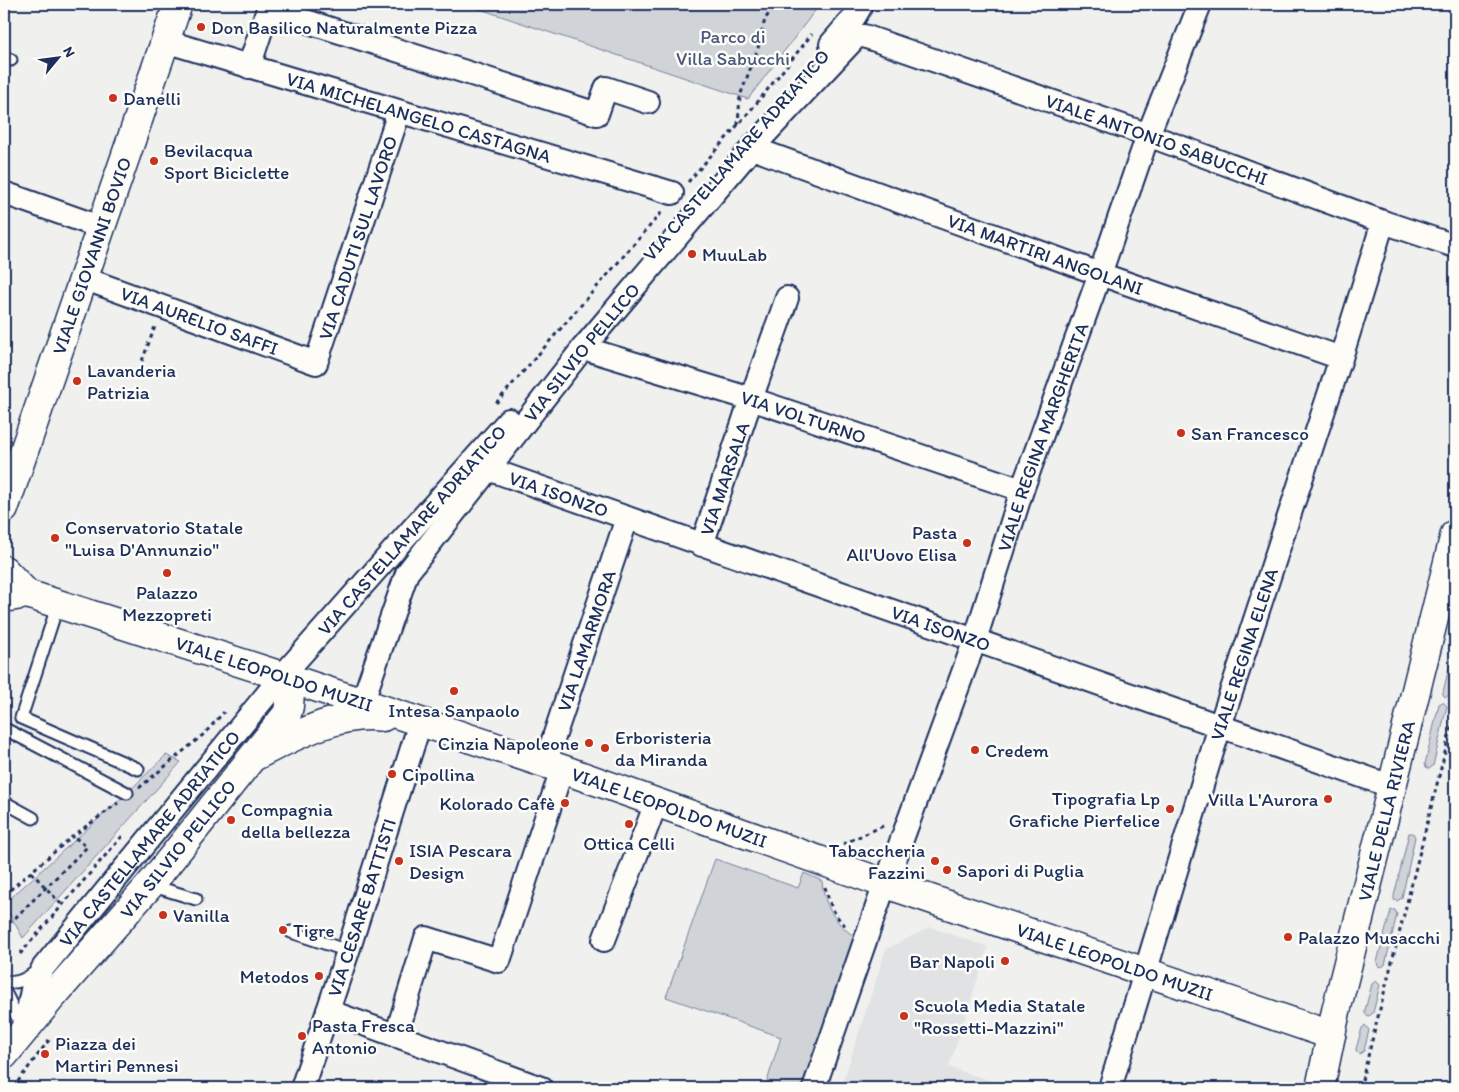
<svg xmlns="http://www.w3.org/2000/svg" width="1459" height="1092" font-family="Itim,sans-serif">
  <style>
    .built { fill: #e0e2e3 }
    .green { fill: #d0d3d8; stroke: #76819b }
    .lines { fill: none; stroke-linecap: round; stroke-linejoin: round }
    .service-casing { stroke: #1b2f5e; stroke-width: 15 }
    .minor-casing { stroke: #1b2f5e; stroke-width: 26 }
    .tertiary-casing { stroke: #1b2f5e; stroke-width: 31 }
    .secondary-casing { stroke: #1b2f5e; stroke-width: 31 }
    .path { stroke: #1b2f5e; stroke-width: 3; stroke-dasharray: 4 4; stroke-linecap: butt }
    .service { stroke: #fdfcf7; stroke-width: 11 }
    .minor { stroke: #fdfcf7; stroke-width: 22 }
    .tertiary { stroke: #fdfcf7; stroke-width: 28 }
    .secondary { stroke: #fdfcf7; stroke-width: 28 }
    .poi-dot { fill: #c8321e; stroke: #fdfcf7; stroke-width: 2 }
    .labels { text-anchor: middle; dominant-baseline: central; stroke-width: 5; stroke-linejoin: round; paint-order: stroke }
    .poi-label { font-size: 19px; fill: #1b2f5e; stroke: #fdfcf7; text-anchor: start }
    .park-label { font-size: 19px; fill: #48587c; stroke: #fdfcf7 }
    .street-label { font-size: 19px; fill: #1b2f5e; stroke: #fdfcf7 }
  </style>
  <rect width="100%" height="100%" fill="#f0f0ee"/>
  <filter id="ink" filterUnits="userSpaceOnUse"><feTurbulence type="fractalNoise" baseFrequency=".02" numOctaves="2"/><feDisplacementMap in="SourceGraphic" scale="10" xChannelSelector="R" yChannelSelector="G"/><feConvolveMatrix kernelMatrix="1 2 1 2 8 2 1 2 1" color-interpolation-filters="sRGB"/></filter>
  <g filter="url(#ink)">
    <path class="built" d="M 930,927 L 988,947 L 949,1067 L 1013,1088 L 841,1088 L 886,949 Z"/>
    <g class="green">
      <path d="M 465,4 L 820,4 L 748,99 Z"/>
      <path d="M 1455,643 L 1455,675 L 1451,694 L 1446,697 L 1443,695 L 1443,692 Z"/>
      <path d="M 1443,702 L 1447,706 L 1433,766 L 1429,769 L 1426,767 L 1425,764 L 1439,704 Z"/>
      <path d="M 166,755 L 181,762 L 23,938 L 4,904 L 127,793 Z"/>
      <path d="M 1409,833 L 1413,833 L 1415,837 L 1402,898 L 1397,901 L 1394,900 L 1394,896 Z"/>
      <path d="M 715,859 L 798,888 L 804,873 L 822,881 C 824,908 837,926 860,940 L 807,1088 L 765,1088 L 781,1037 L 666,997 Z"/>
      <path d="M 1391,910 L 1395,910 L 1397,914 L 1385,965 L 1381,967 L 1378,966 L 1377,962 Z"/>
      <path d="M 1376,981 L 1380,985 L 1373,1013 L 1369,1016 L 1365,1014 L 1365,1010 L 1372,984 Z"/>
      <path d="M 1365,1025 L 1369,1030 L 1364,1051 L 1359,1054 L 1357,1052 L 1356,1049 L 1362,1028 Z"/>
    </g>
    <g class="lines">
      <g class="service-casing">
        <g id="service">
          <path d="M 4,57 L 11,60"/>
          <path d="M 58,604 L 21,718 L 138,769"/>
          <path d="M 7,730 L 127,793"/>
          <path d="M 4,802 L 33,818"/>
          <path d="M 150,885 L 196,899"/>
          <path d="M 291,932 L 348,951"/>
          <path d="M 4,981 C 17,985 26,979 37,971"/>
          <path d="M 4,990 L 22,1027"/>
        </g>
      </g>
      <g class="minor-casing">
        <g id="minor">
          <path id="s1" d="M 165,41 L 672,193"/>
          <path d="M 831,44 L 855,16 L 862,4"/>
          <path d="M 249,67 L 268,9 L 597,114 L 606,88 L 648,102"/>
          <path id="s2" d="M 752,148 L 1100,274 L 1341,358"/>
          <path d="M 4,193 L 100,227"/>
          <path id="s3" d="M 83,278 L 316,363 L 399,112"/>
          <path id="s4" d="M 583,348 L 751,399 L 1022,490"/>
          <path id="s5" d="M 488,469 L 1393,787"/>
          <path id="s6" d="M 702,545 L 751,399 L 787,298"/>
          <path id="s7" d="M 362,703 L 407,573 L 583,348 L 752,148 L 857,36 L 864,36 L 1137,131 L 1383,222 L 1455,246"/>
          <path id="s8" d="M 545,764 L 627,518"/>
          <path id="s9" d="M 890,872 L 975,640 L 1022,490 L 1100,274 L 1148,135 L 1200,4"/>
          <path d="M 604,940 L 656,803"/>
          <path d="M 328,1011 L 541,1088"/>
          <path id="s10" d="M 24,1031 L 32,990 L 43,968 L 282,676 L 509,420"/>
          <path d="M 396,1036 L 426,938 L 499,961 L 562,769"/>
          <path id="s11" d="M 302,1088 L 348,951 L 419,726"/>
          <path d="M 814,1088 L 881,895"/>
          <path id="s12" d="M 1110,1088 L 1220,726 L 1341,358 L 1383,222"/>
        </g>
      </g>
      <g class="tertiary-casing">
        <g id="tertiary">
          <path id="s13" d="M 282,676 L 562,769 L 875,880"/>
          <path d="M 253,757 C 291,738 339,710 383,717"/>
          <path id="s14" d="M 898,888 L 1331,1035"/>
          <path id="s15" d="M 1320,1088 L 1336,1011 L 1455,534"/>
        </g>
      </g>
      <g class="secondary-casing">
        <g id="secondary">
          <path id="s16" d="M 4,509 L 178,4"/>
          <path d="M 4,570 L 27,594"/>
          <path d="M 4,598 L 27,594 L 282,676 C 290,689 292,700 287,714 L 150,885 L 51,998 L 4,1055"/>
        </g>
      </g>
      <g class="path">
        <path d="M 738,125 L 740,96 L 758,48 L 765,19 L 776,4"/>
        <path d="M 688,182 L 756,104 L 812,34"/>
        <path d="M 142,361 L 156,324"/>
        <path d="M 496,403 L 662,212"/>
        <path d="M 139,788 L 204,734 L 224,712"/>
        <path d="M 843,844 L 885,825"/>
        <path d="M 31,872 L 62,905"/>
        <path d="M 825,887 C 829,903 834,917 848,928"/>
        <path d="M 4,895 L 73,836 L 118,803"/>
        <path d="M 4,919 L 7,924 L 13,920 L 87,847 L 73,836"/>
        <path d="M 20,954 L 124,834"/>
        <path d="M 13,1088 L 49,1040"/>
        <path d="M 1360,1088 L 1455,713"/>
      </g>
      <use href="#service" class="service"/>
      <use href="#minor" class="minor"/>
      <use href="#tertiary" class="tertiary"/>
      <use href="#secondary" class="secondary"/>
    </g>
  </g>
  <g class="poi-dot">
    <circle cx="201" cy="27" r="5"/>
    <circle cx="113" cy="98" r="5"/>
    <circle cx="154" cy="161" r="5"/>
    <circle cx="692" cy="254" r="5"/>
    <circle cx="77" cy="381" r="5"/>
    <circle cx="1181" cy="433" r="5"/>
    <circle cx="55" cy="538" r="5"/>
    <circle cx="967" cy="543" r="5"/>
    <circle cx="167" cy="573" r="5"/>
    <circle cx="454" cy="691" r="5"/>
    <circle cx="589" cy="743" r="5"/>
    <circle cx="605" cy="748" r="5"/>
    <circle cx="975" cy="750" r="5"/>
    <circle cx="392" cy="774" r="5"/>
    <circle cx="1328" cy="799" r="5"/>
    <circle cx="565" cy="803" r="5"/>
    <circle cx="1170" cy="809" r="5"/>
    <circle cx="231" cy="820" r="5"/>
    <circle cx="629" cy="824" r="5"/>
    <circle cx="399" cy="861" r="5"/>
    <circle cx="935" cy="861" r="5"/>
    <circle cx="947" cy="870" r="5"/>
    <circle cx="163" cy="915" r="5"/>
    <circle cx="283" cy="930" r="5"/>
    <circle cx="1288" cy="937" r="5"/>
    <circle cx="1005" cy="961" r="5"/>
    <circle cx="319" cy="976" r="5"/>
    <circle cx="904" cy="1016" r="5"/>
    <circle cx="302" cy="1036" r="5"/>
    <circle cx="45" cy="1054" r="5"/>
  </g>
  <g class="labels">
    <g class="poi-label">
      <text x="211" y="27">Don Basilico Naturalmente Pizza</text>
      <text x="123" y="98">Danelli</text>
      <text x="164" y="150">Bevilacqua<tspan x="164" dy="22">Sport Biciclette</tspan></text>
      <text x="702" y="254">MuuLab</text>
      <text x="87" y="370">Lavanderia<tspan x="87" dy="22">Patrizia</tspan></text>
      <text x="1191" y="433">San Francesco</text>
      <text x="65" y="527">Conservatorio Statale<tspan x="65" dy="22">"Luisa D'Annunzio"</tspan></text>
      <text x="957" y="532" text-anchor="end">Pasta<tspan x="957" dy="22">All'Uovo Elisa</tspan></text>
      <text x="167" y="592" text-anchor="middle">Palazzo<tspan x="167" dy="22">Mezzopreti</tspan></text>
      <text x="454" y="710" text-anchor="middle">Intesa Sanpaolo</text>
      <text x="615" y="737">Erboristeria<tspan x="615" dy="22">da Miranda</tspan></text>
      <text x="579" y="743" text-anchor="end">Cinzia Napoleone</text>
      <text x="985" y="750">Credem</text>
      <text x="402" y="774">Cipollina</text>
      <text x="1160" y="798" text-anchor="end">Tipografia Lp<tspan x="1160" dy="22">Grafiche Pierfelice</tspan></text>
      <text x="1318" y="799" text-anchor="end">Villa L'Aurora</text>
      <text x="555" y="803" text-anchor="end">Kolorado Cafè</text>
      <text x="241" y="809">Compagnia<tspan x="241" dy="22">della bellezza</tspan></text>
      <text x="629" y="843" text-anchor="middle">Ottica Celli</text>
      <text x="409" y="850">ISIA Pescara<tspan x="409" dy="22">Design</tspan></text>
      <text x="925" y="850" text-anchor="end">Tabaccheria<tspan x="925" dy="22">Fazzini</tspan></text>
      <text x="957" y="870">Sapori di Puglia</text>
      <text x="173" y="915">Vanilla</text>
      <text x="293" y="930">Tigre</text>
      <text x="1298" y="937">Palazzo Musacchi</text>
      <text x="995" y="961" text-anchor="end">Bar Napoli</text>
      <text x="309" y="976" text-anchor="end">Metodos</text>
      <text x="914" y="1005">Scuola Media Statale<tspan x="914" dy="22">"Rossetti-Mazzini"</tspan></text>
      <text x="312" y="1025">Pasta Fresca<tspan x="312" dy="22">Antonio</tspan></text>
      <text x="55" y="1043">Piazza dei<tspan x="55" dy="22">Martiri Pennesi</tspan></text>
    </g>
    <g class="park-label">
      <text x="733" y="36">Parco di<tspan x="733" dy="22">Villa Sabucchi</tspan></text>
    </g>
    <g class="street-label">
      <text stroke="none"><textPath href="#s1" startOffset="265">VIA MICHELANGELO CASTAGNA</textPath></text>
      <text stroke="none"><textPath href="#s7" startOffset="1156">VIALE ANTONIO SABUCCHI</textPath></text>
      <text transform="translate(736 155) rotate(-49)">VIA CASTELLAMARE ADRIATICO</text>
      <text stroke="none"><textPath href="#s3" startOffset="380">VIA CADUTI SUL LAVORO</textPath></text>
      <text stroke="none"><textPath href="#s2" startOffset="312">VIA MARTIRI ANGOLANI</textPath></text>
      <text stroke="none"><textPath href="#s16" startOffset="268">VIALE GIOVANNI BOVIO</textPath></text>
      <text stroke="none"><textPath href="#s3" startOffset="124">VIA AURELIO SAFFI</textPath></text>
      <text stroke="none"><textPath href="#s7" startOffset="419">VIA SILVIO PELLICO</textPath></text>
      <text stroke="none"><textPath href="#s4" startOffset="231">VIA VOLTURNO</textPath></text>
      <text stroke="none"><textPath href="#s9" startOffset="461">VIALE REGINA MARGHERITA</textPath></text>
      <text stroke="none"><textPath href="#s6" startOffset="70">VIA MARSALA</textPath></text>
      <text stroke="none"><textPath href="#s5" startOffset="75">VIA ISONZO</textPath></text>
      <text stroke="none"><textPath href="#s10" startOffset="639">VIA CASTELLAMARE ADRIATICO</textPath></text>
      <text stroke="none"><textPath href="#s5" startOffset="480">VIA ISONZO</textPath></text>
      <text stroke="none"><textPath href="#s8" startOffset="130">VIA LAMARMORA</textPath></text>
      <text stroke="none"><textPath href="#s12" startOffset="454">VIALE REGINA ELENA</textPath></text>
      <text transform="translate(274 674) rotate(18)">VIALE LEOPOLDO MUZII</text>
      <text stroke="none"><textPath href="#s13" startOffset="409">VIALE LEOPOLDO MUZII</textPath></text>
      <text stroke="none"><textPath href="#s15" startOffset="285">VIALE DELLA RIVIERA</textPath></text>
      <text stroke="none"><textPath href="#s10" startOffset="234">VIA CASTELLAMARE ADRIATICO</textPath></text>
      <text transform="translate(178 849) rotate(-51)">VIA SILVIO PELLICO</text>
      <text stroke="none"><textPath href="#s11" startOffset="190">VIA CESARE BATTISTI</textPath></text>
      <text stroke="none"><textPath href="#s14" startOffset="229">VIALE LEOPOLDO MUZII</textPath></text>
    </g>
  </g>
  <rect width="1459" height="1092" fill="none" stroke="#fdfcf7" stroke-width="20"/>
  <rect x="10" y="10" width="1439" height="1072" fill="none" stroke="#1b2f5e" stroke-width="2" filter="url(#ink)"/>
  <g transform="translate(58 58) rotate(61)" stroke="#fdfcf7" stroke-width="4" paint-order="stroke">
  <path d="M0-4L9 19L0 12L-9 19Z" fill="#1b2f5e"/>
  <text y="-8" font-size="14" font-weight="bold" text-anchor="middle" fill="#1b2f5e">N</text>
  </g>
</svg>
